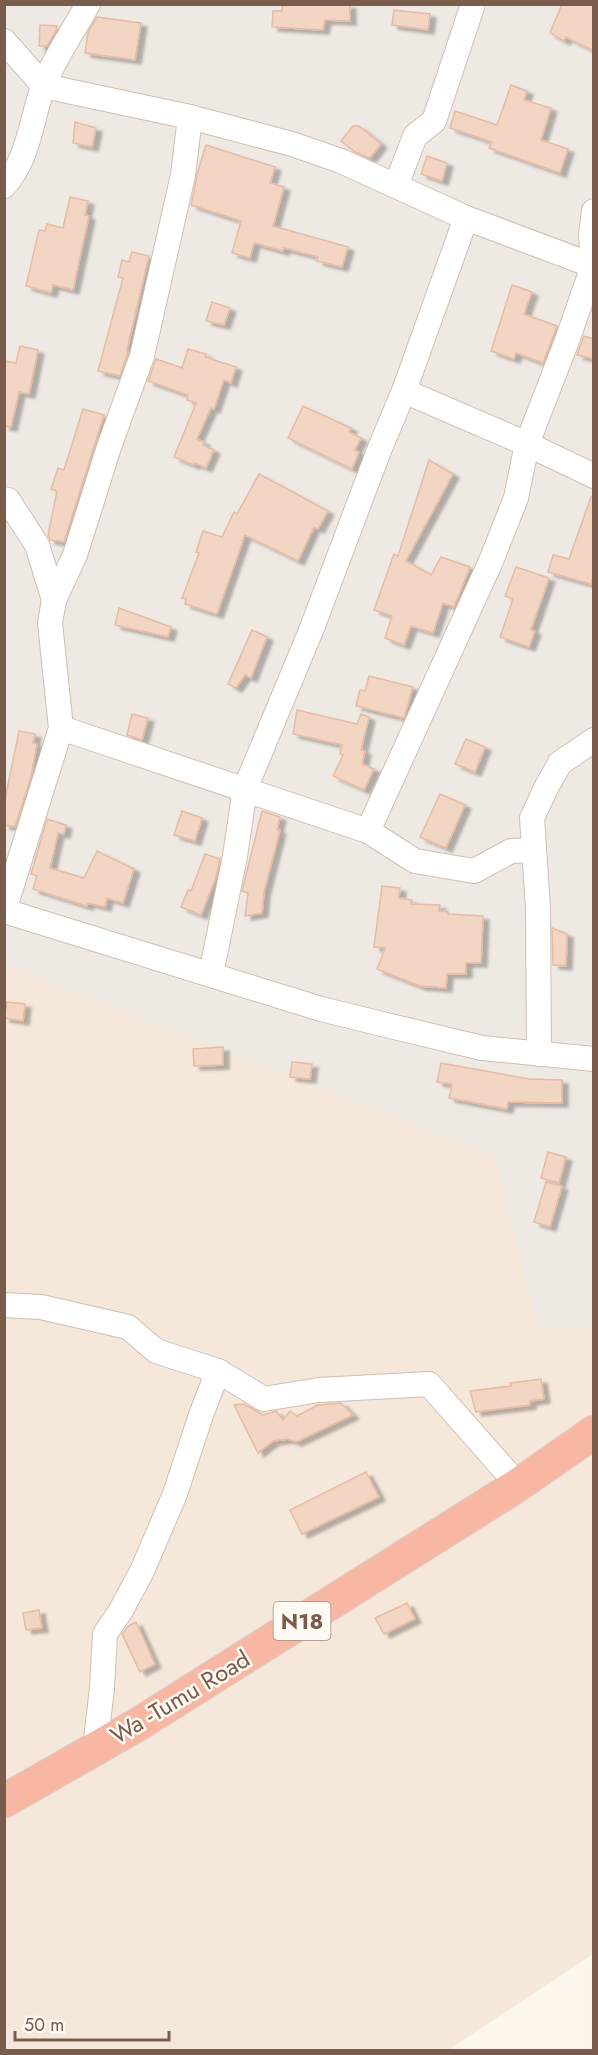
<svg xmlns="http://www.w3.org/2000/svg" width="598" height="2055" font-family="Jost,sans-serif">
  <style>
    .residential { fill: #f5e8da }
    .industrial { fill: #efe9e4 }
    .building { fill: #f3d5c3; stroke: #e6bba3; stroke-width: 1.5; filter: url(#shadow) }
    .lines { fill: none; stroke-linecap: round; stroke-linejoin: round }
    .street-casing { stroke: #d1beb0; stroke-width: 26 }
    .highway-casing { stroke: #dad1cd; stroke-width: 35 }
    .street { stroke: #fff; stroke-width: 24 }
    .highway { stroke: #f7b7a3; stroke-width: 33 }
    .labels { text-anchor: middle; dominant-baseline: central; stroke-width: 5; stroke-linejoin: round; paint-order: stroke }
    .shield { fill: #fffaf3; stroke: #a28b7f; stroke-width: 1.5 }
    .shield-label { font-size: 22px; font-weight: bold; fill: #7a5c4d }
    .street-label { font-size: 24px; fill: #7a5c4d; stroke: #fffaf3 }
  </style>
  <defs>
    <filter id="shadow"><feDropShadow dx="6" dy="4" stdDeviation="1.5" flood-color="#0004"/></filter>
  </defs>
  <rect width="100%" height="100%" fill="#fdf6ec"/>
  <path class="residential" d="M 5,5 L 593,5 L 593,1954 L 448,2050 L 5,2050 Z"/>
  <path class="industrial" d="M 4,5 L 593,5 L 593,1326 L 537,1329 L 495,1157 L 5,965 Z"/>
  <g class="building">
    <path d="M 282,4 L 350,5 L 350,21 L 325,20 L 323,30 L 272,27 L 273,11 L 282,11 Z"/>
    <path d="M 562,4 L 594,4 L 594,51 L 566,37 L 564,41 L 550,33 Z"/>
    <path d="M 394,10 L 430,14 L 428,30 L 392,25 Z"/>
    <path d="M 97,17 L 141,23 L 135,60 L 85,53 L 88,32 Z"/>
    <path d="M 40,25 L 57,26 L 56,30 L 47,46 L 39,46 Z"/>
    <path d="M 511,85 L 527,91 L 524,100 L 551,108 L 541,140 L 568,149 L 560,173 L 489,148 L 492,142 L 450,128 L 455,111 L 497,125 Z"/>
    <path d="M 75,122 L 96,128 L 92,147 L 73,143 Z"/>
    <path d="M 353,126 L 359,126 L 381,144 L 370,158 L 355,152 L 341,141 Z"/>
    <path d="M 206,145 L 275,167 L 270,183 L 284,187 L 273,226 L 348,247 L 342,267 L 317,261 L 318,257 L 284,248 L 283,251 L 254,243 L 250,258 L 232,253 L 241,221 L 191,205 L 198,171 Z"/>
    <path d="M 427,156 L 447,163 L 442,181 L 421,174 Z"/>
    <path d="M 70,197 L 88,201 L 85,215 L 89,216 L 73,290 L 53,285 L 51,293 L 26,286 L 39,230 L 45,231 L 47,224 L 63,228 Z"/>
    <path d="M 132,252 L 149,256 L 127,350 L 128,352 L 120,376 L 98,371 L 123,278 L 118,277 L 122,260 L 129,262 Z"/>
    <path d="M 512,285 L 532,292 L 524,314 L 557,326 L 543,363 L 516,353 L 514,359 L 491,351 Z"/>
    <path d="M 212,302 L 230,308 L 224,325 L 206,321 Z"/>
    <path d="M 584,336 L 594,339 L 594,359 L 577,355 Z"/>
    <path d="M 20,346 L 38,350 L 29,394 L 19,392 L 11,427 L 4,426 L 4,361 L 16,363 Z"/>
    <path d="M 188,349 L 206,354 L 205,357 L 236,367 L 231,383 L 224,380 L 214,409 L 211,408 L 197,439 L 204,442 L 203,445 L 214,450 L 206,468 L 195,463 L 194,465 L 174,457 L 196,403 L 187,400 L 188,395 L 148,381 L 156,359 L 182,368 Z"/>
    <path d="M 303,406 L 351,428 L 349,432 L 361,438 L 355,450 L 359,452 L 352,469 L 288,438 Z"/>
    <path d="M 83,409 L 104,415 L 64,542 L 50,540 L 48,535 L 57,491 L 51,489 L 58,468 L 64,470 Z"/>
    <path d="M 429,460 L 453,474 L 406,561 L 431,575 L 441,557 L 470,567 L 454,607 L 443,603 L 433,633 L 411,626 L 404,645 L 385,638 L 392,616 L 374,610 L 394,554 L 398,556 Z"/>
    <path d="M 259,474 L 328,511 L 318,529 L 314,527 L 298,561 L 245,535 L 217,614 L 185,604 L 186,599 L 182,598 L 199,553 L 196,552 L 203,531 L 222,537 L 234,512 L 237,514 Z"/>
    <path d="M 591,497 L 594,498 L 594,574 L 591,584 L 548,572 L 553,555 L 569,559 Z"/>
    <path d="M 516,567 L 549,578 L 531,630 L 535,631 L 529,647 L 500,637 L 513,599 L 505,596 Z"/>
    <path d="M 119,608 L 171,627 L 168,637 L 115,625 Z"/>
    <path d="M 252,630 L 267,637 L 251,678 L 245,675 L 236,688 L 228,684 Z"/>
    <path d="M 369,676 L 413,687 L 404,718 L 356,706 L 360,690 L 365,691 Z"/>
    <path d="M 297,710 L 357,724 L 361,714 L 369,717 L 361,750 L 365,751 L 362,764 L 374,769 L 364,790 L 333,776 L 343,755 L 340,754 L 342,745 L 293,734 Z"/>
    <path d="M 132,714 L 148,718 L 142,740 L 127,735 Z"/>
    <path d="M 19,731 L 35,734 L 33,743 L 37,744 L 31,777 L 15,827 L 4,825 L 4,804 Z"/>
    <path d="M 466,739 L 485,747 L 475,772 L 455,764 Z"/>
    <path d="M 440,794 L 465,805 L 446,848 L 420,837 Z"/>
    <path d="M 182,811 L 202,818 L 195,841 L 174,835 Z"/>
    <path d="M 262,811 L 280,817 L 277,830 L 280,830 L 264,892 L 262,913 L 245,916 L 248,893 L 242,891 Z"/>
    <path d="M 47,819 L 66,825 L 64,834 L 58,833 L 50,868 L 84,878 L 97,851 L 134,869 L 123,903 L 107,898 L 105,907 L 88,903 L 87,906 L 33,889 L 37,876 L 31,874 Z"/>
    <path d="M 205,854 L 220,859 L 216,877 L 201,915 L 181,907 L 188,890 L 191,891 Z"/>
    <path d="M 382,886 L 400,888 L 399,898 L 412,900 L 411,904 L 440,905 L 439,911 L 448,912 L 448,914 L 483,916 L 481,963 L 466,963 L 466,974 L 447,974 L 446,988 L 420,986 L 377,969 L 385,948 L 374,947 Z"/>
    <path d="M 552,928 L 567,934 L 566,966 L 553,965 Z"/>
    <path d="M 7,1002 L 25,1004 L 23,1021 L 4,1018 Z"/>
    <path d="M 223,1047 L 223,1065 L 194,1066 L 193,1049 Z"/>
    <path d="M 292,1062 L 312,1064 L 310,1079 L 290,1077 Z"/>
    <path d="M 441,1063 L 529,1079 L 562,1080 L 562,1103 L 508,1102 L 507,1109 L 449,1098 L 452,1084 L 437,1082 Z"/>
    <path d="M 548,1152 L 566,1157 L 559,1183 L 541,1178 Z"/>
    <path d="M 546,1182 L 562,1186 L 550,1227 L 534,1222 Z"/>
    <path d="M 541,1379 L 544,1399 L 530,1401 L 530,1405 L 476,1412 L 470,1391 L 511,1386 L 510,1383 Z"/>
    <path d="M 341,1403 L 353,1415 L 296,1442 L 288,1439 L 273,1441 L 258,1453 L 234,1405 L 244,1404 L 263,1415 L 276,1411 L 283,1420 L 290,1411 L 297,1416 L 318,1405 Z"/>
    <path d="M 366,1472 L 379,1497 L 302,1534 L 290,1510 Z"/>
    <path d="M 407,1603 L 415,1619 L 384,1634 L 375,1618 Z"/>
    <path d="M 39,1610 L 42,1628 L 26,1630 L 23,1613 Z"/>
    <path d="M 136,1622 L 155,1664 L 140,1672 L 122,1634 L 128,1626 Z"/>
  </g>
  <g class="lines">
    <g class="street-casing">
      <g id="street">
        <path d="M 4,41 L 44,86 L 190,117 L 292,144 L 341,161 L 466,218 L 594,266"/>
        <path d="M 190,117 L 183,175 L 142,356 L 109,447 L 75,555 L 54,600 L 50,623 L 61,728 L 6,904 L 6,910 L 11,913 L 321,1009 L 378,1023 L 482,1048 L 594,1059"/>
        <path d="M 4,186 C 29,159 31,120 43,87 C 53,60 74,30 88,4"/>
        <path d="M 396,186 L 415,136 L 434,121 L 473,4"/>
        <path d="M 404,391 L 527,444 L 594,476"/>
        <path d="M 4,499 L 8,500 L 37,545 L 54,600"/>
        <path d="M 61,728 L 368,831 L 415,861 L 474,871 L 511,851 L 533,850"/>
        <path d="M 368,831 L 491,561 L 516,498 L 527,444 L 568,338 L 593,266 L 591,234 L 594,211"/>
        <path d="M 211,974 L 235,856 L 245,789 L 312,628 L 380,448 L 404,391 L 466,218"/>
        <path d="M 539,1054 L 538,908 L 532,818 L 547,786 L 560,763 L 594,740"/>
        <path d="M 4,1305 L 41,1307 L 128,1327 L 156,1351 L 218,1371 L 264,1399 L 319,1390 L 429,1384 L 518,1485"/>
        <path d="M 95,1748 L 102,1688 L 105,1634 L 120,1612 L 142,1571 L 175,1494 L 201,1415 L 218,1371"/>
      </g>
    </g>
    <g class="highway-casing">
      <path id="highway" d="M 4,1801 L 137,1725 L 518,1485 L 594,1432"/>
    </g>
    <use href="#street" class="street"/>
    <use href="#highway" class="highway"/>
  </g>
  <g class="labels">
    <rect class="shield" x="273.5" y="1602" width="57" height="38" rx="4.5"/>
    <g class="shield-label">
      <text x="302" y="1621">N18</text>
    </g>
    <g class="street-label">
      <text transform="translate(180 1697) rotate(-31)">Wa -Tumu Road</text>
    </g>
  </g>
  <rect width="598" height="2055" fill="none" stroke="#7a5c4d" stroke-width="12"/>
  <path d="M15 2031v9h154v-9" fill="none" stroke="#7a5c4d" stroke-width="3"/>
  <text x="24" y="2031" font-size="18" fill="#7a5c4d" stroke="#fffaf3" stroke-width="4.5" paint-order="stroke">50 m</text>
</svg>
